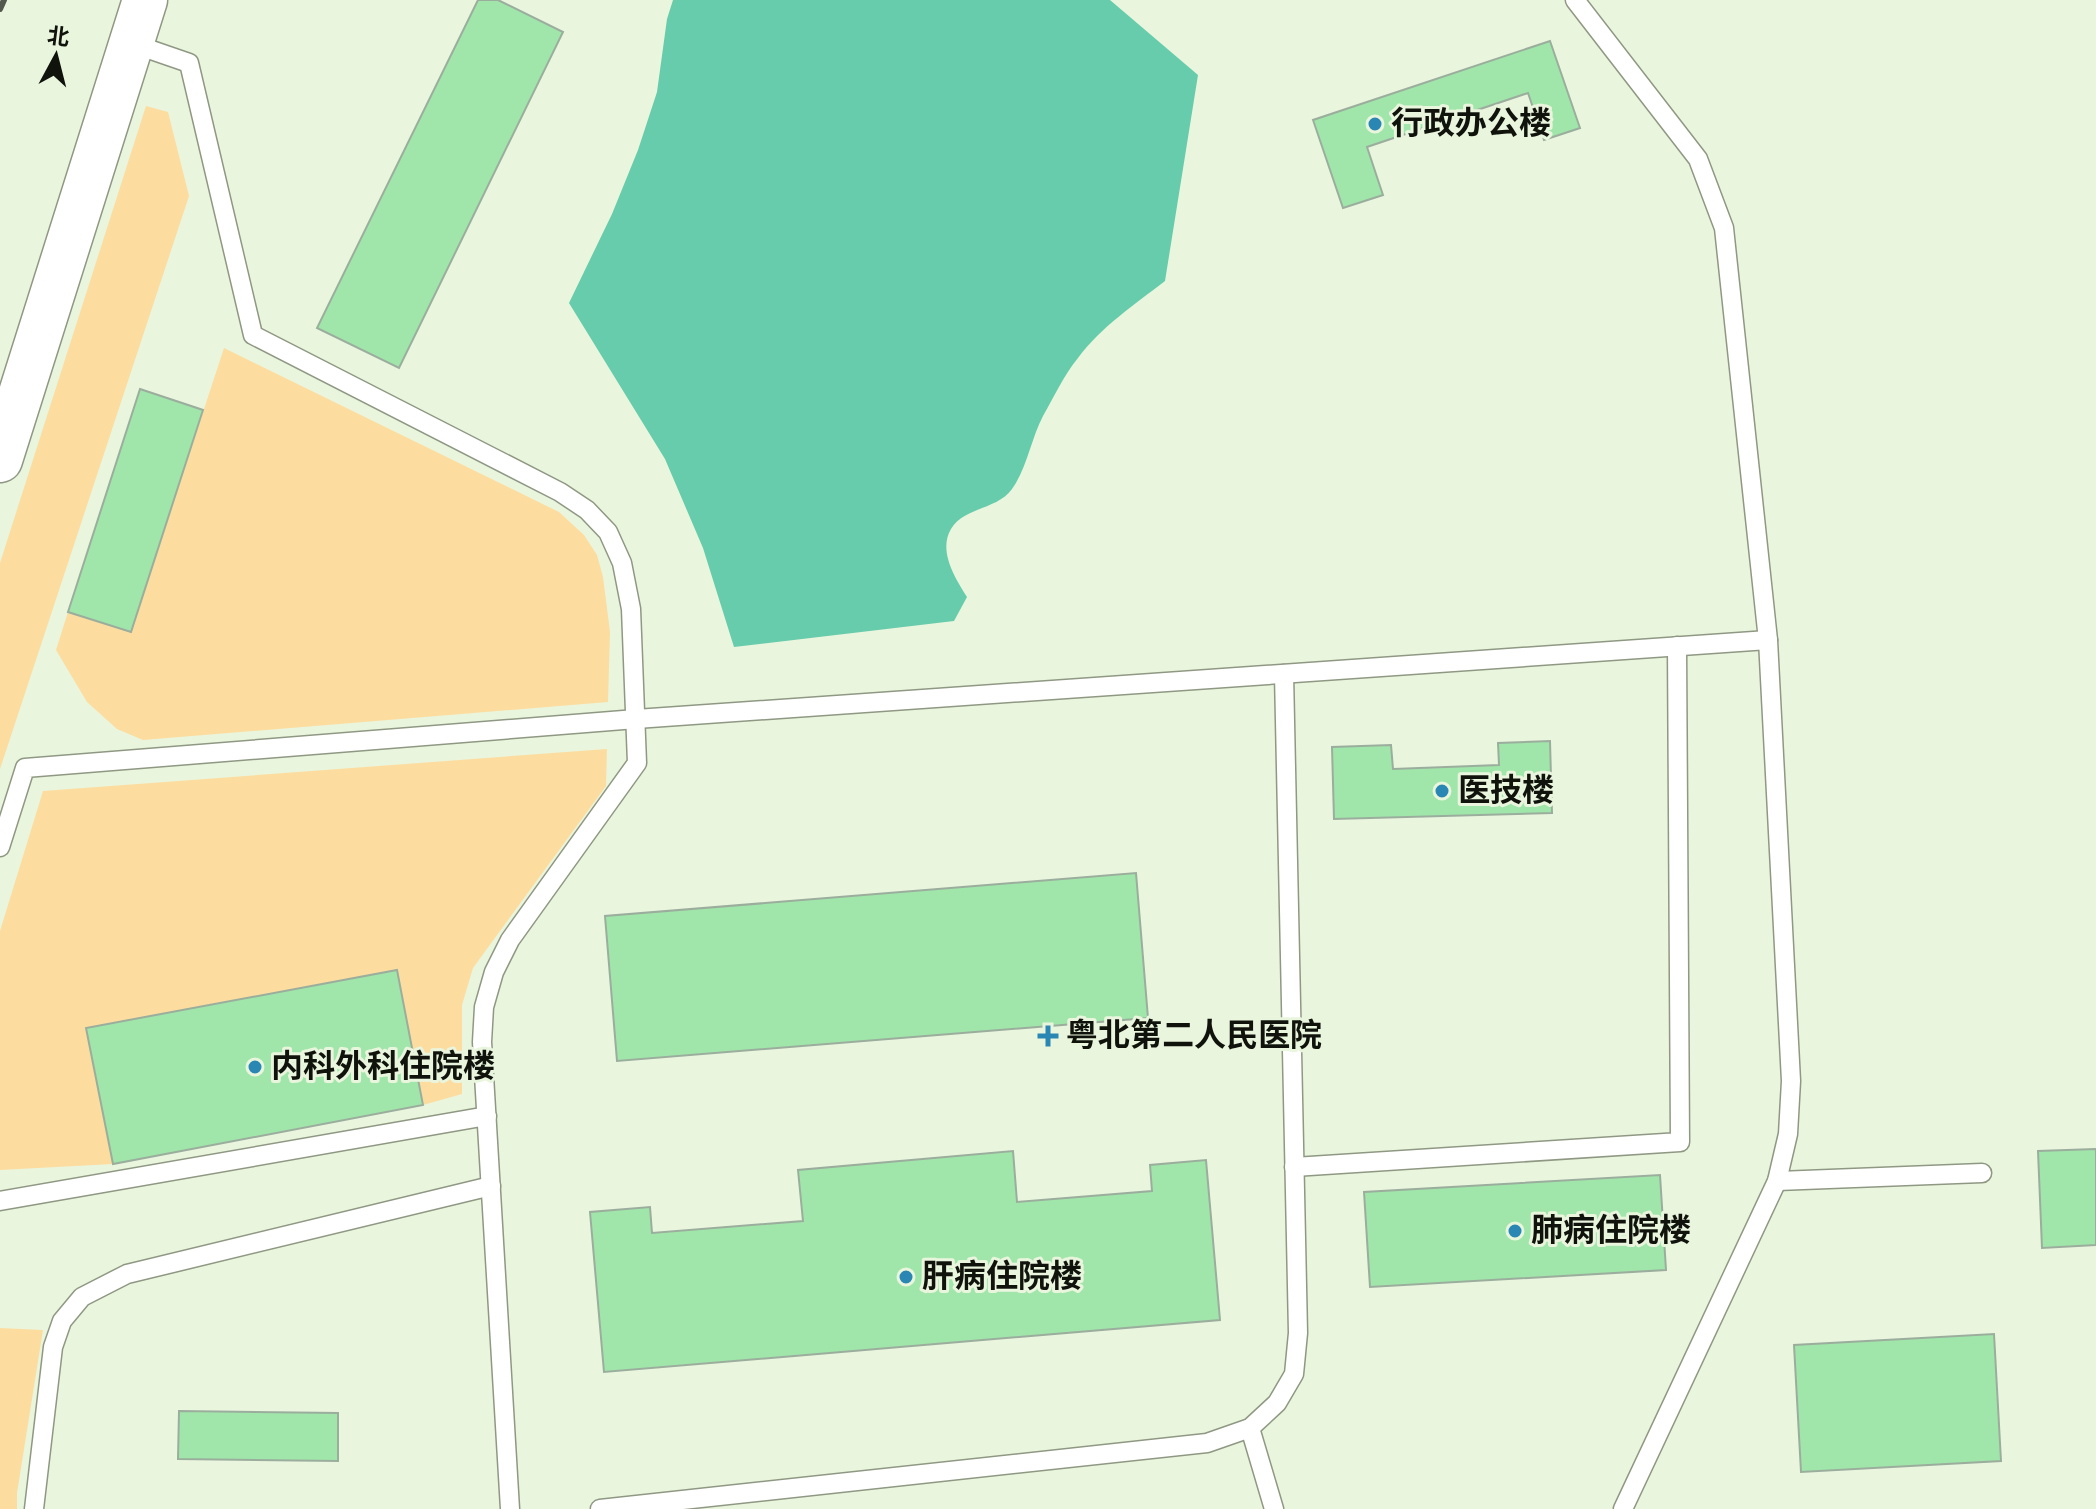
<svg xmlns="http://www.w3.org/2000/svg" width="2096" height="1509" font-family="'Alegreya Sans','Noto Sans SC',sans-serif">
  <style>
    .green { fill: #fcdd9f }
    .water { fill: #66ccab }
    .building { fill: #a0e6aa; stroke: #9bae9d; stroke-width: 2 }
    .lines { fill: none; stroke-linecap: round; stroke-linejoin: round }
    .lane-casing { stroke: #8f9883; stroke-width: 21 }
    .secondary-casing { stroke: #8f9883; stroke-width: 47 }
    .lane { stroke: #fff; stroke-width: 18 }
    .secondary { stroke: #fff; stroke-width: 44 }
    .rail { stroke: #53594c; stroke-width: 6 }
    .poi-dot { fill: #2a86b3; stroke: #eaf5de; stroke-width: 3 }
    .labels { text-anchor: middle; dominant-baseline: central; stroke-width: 6; stroke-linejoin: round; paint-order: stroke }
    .poi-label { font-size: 32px; font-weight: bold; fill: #10130b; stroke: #eaf5de; text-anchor: start }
  </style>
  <rect width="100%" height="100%" fill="#eaf5de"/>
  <g class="green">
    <path d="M 146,106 L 168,112 L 189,196 L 0,769 L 0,563 Z"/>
    <path d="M 224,348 L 559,512 L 584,535 L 597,555 L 603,577 L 610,632 L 608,702 L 143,740 L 117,729 L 87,702 L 56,650 L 68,612 L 131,632 Z"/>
    <path d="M 607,749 L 606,786 L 473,968 L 462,1005 L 462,1094 L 423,1105 L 397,970 L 87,1028 L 113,1164 L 0,1170 L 0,931 L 43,791 Z"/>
    <path d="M 0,1328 L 43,1330 L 17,1493 L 17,1509 L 0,1509 Z"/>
  </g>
  <path class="water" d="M 673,0 L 1110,0 L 1198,75 L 1165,281 C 1134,305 1101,327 1078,358 C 1064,375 1054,397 1043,416 C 1031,439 1027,468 1012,489 C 997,510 964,507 951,529 C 938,551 955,578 967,597 L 954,621 L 734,647 L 703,548 L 665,459 L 569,303 L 612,214 L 638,150 L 657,92 L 667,19 Z"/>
  <g class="building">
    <path d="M 478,0 L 498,0 L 563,32 L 399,368 L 317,328 Z"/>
    <path d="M 1550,41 L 1580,128 L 1544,140 L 1528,93 L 1367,147 L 1383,195 L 1343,208 L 1313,120 Z"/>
    <path d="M 140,389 L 203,410 L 131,632 L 68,612 Z"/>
    <path d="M 1550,741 L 1552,813 L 1334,819 L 1332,747 L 1391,745 L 1393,769 L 1499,765 L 1498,743 Z"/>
    <path d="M 1136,873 L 1148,1018 L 617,1061 L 605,916 Z"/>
    <path d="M 397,970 L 423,1105 L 113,1164 L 86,1028 Z"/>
    <path d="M 2096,1149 L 2096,1245 L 2042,1248 L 2038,1151 Z"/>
    <path d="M 1013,1151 L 1017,1202 L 1152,1191 L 1150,1165 L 1206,1160 L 1220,1320 L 604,1372 L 590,1212 L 650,1207 L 652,1233 L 803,1221 L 798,1170 Z"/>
    <path d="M 1660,1175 L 1666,1270 L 1370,1287 L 1364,1192 Z"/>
    <path d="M 1994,1334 L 2001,1461 L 1801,1472 L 1794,1345 Z"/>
    <path d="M 179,1411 L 338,1413 L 338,1461 L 178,1459 Z"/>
  </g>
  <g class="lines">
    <g class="lane-casing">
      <g id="lane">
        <path d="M 1575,0 L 1698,159 L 1724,228 L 1768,640 L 1791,1081 L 1788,1134 L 1777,1181 L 1623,1509"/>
        <path d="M 131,43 L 189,63 L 253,335 L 560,492 L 587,510 L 608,532 L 622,563 L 631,609 L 637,763 L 510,940 L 494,972 L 484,1007 L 482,1042 L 510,1509"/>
        <path d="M 0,847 L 25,768 L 636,719 L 1768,640"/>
        <path d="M 1294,1167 L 1680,1142 L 1677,646"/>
        <path d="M 1777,1181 L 1982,1173"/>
        <path d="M 0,1201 L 487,1116"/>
        <path d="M 1250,1428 L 1274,1509"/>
        <path d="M 34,1509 L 53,1347 L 62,1321 L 82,1297 L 127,1274 L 491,1186"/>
        <path d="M 600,1509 L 1207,1443 L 1250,1428 L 1277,1403 L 1294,1374 L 1298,1333 L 1284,674"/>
      </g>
    </g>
    <g class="secondary-casing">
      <path id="secondary" d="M 0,460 L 145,0"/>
    </g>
    <use href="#lane" class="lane"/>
    <use href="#secondary" class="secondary"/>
    <path class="rail" d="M 0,9 L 4,0"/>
  </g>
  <g class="poi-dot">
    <circle cx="1375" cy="124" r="8"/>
    <circle cx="1442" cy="791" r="8"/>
    <path d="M1044 1024h8v8h8v8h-8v8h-8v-8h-8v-8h8z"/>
    <circle cx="255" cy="1067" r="8"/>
    <circle cx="1515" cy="1231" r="8"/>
    <circle cx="906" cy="1277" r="8"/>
  </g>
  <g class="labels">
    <g class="poi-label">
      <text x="1391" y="124">行政办公楼</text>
      <text x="1458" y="791">医技楼</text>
      <text x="1066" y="1036">粤北第二人民医院</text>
      <text x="271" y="1067">内科外科住院楼</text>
      <text x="1531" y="1231">肺病住院楼</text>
      <text x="922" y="1277">肝病住院楼</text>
    </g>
  </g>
  <g transform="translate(56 56) rotate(7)" stroke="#eaf5de" stroke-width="6" paint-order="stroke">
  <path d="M0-6L14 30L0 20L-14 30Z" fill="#10130b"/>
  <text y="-12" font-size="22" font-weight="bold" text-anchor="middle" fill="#10130b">北</text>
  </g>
</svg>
